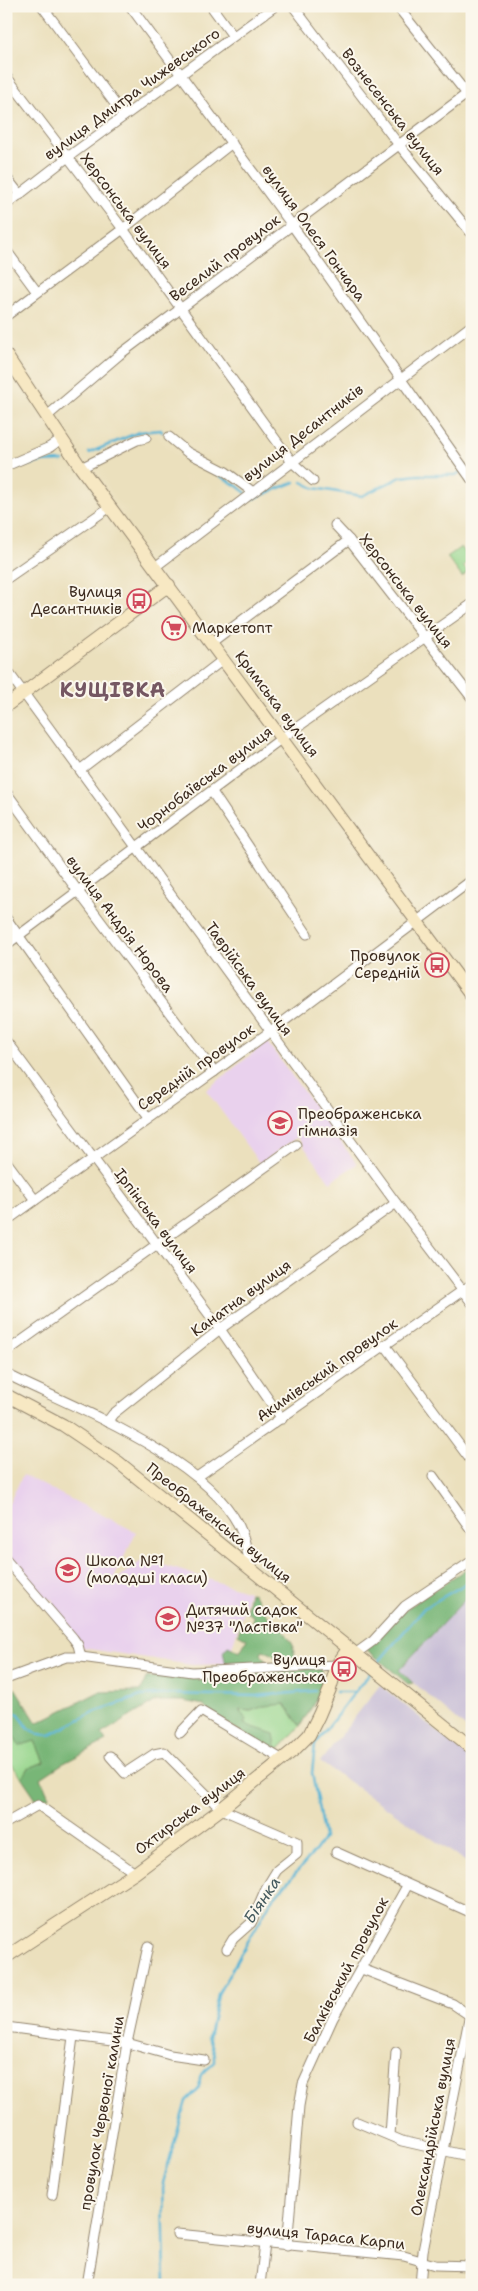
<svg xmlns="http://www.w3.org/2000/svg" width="478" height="2291" font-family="'Shantell Sans',sans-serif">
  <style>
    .built { fill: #e9d1ed }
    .industrial { fill: #c9bfd7 }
    .green { fill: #95d58b; stroke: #688054 }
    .forest { fill: #78b677; stroke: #5a704a }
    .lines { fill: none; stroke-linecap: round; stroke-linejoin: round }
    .stream { stroke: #57b4d5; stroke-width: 2.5 }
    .street-casing { stroke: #93856e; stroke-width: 11 }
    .secondary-casing { stroke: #93856e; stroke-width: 14 }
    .street { stroke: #fff; stroke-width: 9 }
    .secondary { stroke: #f7e8c3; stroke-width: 12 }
    .labels { text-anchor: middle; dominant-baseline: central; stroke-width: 4; stroke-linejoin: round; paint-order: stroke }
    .street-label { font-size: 15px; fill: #3b2a1e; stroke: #fbf7ec }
    .poi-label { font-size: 15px; fill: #3b2a1e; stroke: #fbf7ec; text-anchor: start }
    .water-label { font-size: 16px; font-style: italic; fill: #455a5e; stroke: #fbf7ec }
    .district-label { font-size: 20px; font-weight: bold; letter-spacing: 1px; fill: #755762; stroke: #fbf7ec }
  </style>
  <rect width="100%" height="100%" fill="#fbf7ec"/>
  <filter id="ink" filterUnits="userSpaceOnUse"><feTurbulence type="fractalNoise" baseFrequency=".02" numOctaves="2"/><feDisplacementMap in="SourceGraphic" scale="10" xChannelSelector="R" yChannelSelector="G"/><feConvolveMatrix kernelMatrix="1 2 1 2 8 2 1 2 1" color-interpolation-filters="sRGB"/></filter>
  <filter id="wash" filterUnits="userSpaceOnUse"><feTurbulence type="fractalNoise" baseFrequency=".0096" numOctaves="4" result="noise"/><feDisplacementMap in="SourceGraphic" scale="20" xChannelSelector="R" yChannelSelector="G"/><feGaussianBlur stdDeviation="1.12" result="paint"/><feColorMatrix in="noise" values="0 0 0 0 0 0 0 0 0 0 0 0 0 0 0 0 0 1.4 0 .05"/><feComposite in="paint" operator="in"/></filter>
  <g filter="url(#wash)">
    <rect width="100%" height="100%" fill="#ebe0bd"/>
    <g class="built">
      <path d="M 267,1042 L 357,1164 L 330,1182 L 297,1137 L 260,1164 L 206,1090 Z"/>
      <path d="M 23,1475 L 136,1532 L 111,1584 L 144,1559 L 249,1592 L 227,1664 L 192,1665 L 83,1648 L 53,1608 L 54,1601 L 43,1597 L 6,1556 L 6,1509 Z"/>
    </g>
    <g class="industrial">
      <path d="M 472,1592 L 472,1733 L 399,1670 Z"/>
      <path d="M 380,1685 L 472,1760 L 472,1866 L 320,1762 Z"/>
    </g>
    <g class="green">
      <path d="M 461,547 L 471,560 L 463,566 L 468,572 L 462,577 L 447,557 Z"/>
      <path d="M 285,1704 L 300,1726 L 281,1747 L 272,1751 L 244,1724 L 239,1710 L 251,1711 L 264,1706 Z"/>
      <path d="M 6,1729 L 35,1741 L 44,1762 L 27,1769 L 22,1778 L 6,1757 Z"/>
    </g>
    <g class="forest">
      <path d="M 472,1565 L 472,1592 L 399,1670 L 413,1683 L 408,1684 L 366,1649 L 407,1608 Z"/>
      <path d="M 250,1593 L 254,1594 C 259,1604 266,1611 271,1622 L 280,1624 L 293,1645 L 295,1662 L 281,1664 L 272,1654 L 263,1650 L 261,1654 L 266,1662 L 259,1666 L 227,1668 L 223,1652 L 228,1646 L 240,1652 L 247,1639 L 238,1634 L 241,1625 L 253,1625 L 253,1616 L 246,1612 Z"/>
      <path d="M 320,1667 C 326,1688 311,1709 300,1726 L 285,1704 L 264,1706 L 251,1711 L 240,1710 L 246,1720 L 244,1724 L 274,1734 L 276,1746 L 272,1751 L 210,1713 L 204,1705 L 183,1701 L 156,1701 L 101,1734 L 106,1741 L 62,1764 L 41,1778 L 49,1797 L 37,1800 L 22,1778 L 27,1769 L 44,1762 L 35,1741 L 19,1746 L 12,1732 L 6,1729 L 6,1691 L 15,1688 L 37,1723 L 99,1692 L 141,1691 L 146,1678 L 171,1675 L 224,1678 Z"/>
    </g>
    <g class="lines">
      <g class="stream">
        <path d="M 89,453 L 139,432 L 161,430 L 162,432"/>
        <path d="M 189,458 L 237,486 L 246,493"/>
        <path d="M 18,467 L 41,462 L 63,461"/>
        <path d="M 302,482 L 314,488 L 362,496 L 401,477 L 417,475 L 456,475 L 461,471"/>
        <path d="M 252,499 L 295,482"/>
        <path d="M 376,1665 L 424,1608 L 472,1580"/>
        <path d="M 336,1692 L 354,1692"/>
        <path d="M 6,1711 L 19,1714 L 28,1728 L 38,1734 L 50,1735 L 94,1712 L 141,1696 L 171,1694 L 256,1696 L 315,1691"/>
        <path d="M 165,2285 L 163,2183 L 186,2101 L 200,2087 C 198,2069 205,2074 215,2062 L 215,2055 L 209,2037 L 218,1994 L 271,1901 L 316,1850 L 324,1838 L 312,1773 L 315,1744 L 371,1671"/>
      </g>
    </g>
  </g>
  <g filter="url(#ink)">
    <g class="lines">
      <g class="street-casing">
        <g id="street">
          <path d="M 42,6 L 124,116"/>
          <path d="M 130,6 L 292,225 L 472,480"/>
          <path d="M 211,6 L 233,36"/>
          <path d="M 293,6 L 399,145 L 472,234"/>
          <path d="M 397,6 L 467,94"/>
          <path d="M 6,76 L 123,229 L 292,462 L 313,481"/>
          <path d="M 6,177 L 20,195"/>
          <path d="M 6,205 L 68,157 L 275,6"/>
          <path d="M 6,250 L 37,292"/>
          <path d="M 6,316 L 123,229 L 232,143"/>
          <path d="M 46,417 L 119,355 L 472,90"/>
          <path d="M 169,437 L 187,452 L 226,472 L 253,492"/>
          <path d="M 6,466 L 50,447 L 61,439"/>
          <path d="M 81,468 L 137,440 L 146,438"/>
          <path d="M 335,525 L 349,540 L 472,698"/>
          <path d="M 155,567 L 472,325"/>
          <path d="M 6,579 L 110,507"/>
          <path d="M 212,643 L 349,540"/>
          <path d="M 6,669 L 396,1203 L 472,1303"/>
          <path d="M 81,769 L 224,659"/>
          <path d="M 6,792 L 77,890 L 214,1072"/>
          <path d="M 212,792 L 307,934"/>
          <path d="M 6,918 L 148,1118"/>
          <path d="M 6,945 L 282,738 L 472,604"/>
          <path d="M 6,1041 L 220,1329 L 282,1419"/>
          <path d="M 6,1161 L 35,1200"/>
          <path d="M 6,1221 L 271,1031 L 472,880"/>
          <path d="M 385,1345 L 472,1462"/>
          <path d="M 6,1352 L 296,1145"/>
          <path d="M 6,1374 C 75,1408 203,1456 239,1526 C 246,1540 248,1555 251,1570"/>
          <path d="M 107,1422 L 113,1414 L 220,1329 L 396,1203"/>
          <path d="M 433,1476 L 472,1531"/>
          <path d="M 197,1477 L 472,1284"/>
          <path d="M 6,1560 L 73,1638 L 78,1645 L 81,1657"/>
          <path d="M 355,1654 L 373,1641 L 405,1606 L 472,1561"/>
          <path d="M 6,1679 L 66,1657 L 81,1657 L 192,1672 L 337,1665"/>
          <path d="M 180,1733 L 201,1711 L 283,1760"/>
          <path d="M 110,1756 L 125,1773 L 154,1754 L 164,1752 L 221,1809 L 297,1842 L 297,1854 L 277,1870 L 266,1888 L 251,1923 L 233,1939 L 227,1949"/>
          <path d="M 6,1823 L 38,1805 L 135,1873"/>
          <path d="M 336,1852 L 472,1913"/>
          <path d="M 362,1969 L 453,2004 L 472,2017"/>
          <path d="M 6,2027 L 127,2043 L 170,2055 L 204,2060"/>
          <path d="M 357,2122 L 402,2141 L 472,2157"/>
          <path d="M 390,2135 L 396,2052"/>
          <path d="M 52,2195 L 73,2037"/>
          <path d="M 177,2234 L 404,2256 L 435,2265 L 472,2266"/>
          <path d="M 287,2246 L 299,2106 L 303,2084 L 333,2018 L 407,1886"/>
          <path d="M 87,2285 L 127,2043 L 148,1946"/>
          <path d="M 260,2285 L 265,2243"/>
          <path d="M 420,2285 L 423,2251 L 472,2004"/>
        </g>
      </g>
      <g class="secondary-casing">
        <g id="secondary">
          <path d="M 6,355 L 81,468 L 472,996"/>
          <path d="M 6,706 L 169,585"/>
          <path d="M 6,1395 L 63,1425 L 118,1462 L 472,1748"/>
          <path d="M 6,1957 L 135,1873 L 221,1809 L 295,1749 L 309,1735 L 319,1715 L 330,1689 L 337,1665 L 348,1649"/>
        </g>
      </g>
      <use href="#street" class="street"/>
      <use href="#secondary" class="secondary"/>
    </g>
  </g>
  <defs>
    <g id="bus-ring" transform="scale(1.25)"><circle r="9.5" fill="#fbf7ec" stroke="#d1495b" stroke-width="1.5"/><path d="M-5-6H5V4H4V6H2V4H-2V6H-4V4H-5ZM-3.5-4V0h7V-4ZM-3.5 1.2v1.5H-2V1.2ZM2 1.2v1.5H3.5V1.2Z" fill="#d1495b"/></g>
    <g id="supermarket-ring" transform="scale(1.25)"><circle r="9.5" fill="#fbf7ec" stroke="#d1495b" stroke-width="1.5"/><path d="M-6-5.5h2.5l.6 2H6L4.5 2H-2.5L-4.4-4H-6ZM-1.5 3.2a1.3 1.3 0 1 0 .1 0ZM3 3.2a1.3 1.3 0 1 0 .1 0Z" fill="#d1495b"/></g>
    <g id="school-ring" transform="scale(1.25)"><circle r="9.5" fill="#fbf7ec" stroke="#d1495b" stroke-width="1.5"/><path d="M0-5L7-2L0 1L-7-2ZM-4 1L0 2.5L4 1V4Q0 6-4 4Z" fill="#d1495b"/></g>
  </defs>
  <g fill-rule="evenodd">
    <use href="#bus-ring" x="139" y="601"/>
    <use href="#supermarket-ring" x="174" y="628"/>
    <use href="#bus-ring" x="437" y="965"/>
    <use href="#school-ring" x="280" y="1123"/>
    <use href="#school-ring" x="68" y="1570"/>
    <use href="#school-ring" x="168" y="1619"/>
    <use href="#bus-ring" x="344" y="1669"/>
  </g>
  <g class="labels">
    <g class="street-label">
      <text transform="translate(132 94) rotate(-36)">вулиця Дмитра Чижевського</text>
      <text transform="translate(393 112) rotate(52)">Вознесенська вулиця</text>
      <text transform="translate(126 211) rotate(53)">Херсонська вулиця</text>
      <text transform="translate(314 233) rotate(54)">вулиця Олеся Гончара</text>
      <text transform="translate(225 258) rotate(-37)">Веселий провулок</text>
      <text transform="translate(303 433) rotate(-38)">вулиця Десантників</text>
      <text transform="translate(406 591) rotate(52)">Херсонська вулиця</text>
      <text transform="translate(277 704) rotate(53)">Кримська вулиця</text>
      <text transform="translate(205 779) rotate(-37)">Чорнобаївська вулиця</text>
      <text transform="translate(120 924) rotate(53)">вулиця Андрія Норова</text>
      <text transform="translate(249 979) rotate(54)">Таврійська вулиця</text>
      <text transform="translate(196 1067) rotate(-35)">Середній провулок</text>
      <text transform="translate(156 1221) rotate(53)">Ірпінська вулиця</text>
      <text transform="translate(241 1298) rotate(-36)">Канатна вулиця</text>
      <text transform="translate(327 1370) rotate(-35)">Акимівський провулок</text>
      <text transform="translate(219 1523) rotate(39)">Преображенська вулиця</text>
      <text transform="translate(190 1811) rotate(-37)">Охтирська вулиця</text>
      <text transform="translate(346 1970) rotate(-62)">Балківський провулок</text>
      <text transform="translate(102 2113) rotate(-80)">провулок Червоної калини</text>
      <text transform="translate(433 2127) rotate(-79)">Олександрійська вулиця</text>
      <text transform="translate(326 2236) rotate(6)">вулиця Тараса Карпи</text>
    </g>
    <g class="poi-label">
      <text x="122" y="592" text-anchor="end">Вулиця<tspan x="122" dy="17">Десантників</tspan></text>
      <text x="192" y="628">Маркетопт</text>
      <text x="420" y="956" text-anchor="end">Провулок<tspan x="420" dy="17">Середній</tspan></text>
      <text x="298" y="1114">Преображенська<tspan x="298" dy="17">гімназія</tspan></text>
      <text x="86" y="1561">Школа №1<tspan x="86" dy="17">(молодші класи)</tspan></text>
      <text x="186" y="1610">Дитячий садок<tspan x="186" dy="17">№37 "Ластівка"</tspan></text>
      <text x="326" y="1660" text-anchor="end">Вулиця<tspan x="326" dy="17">Преображенська</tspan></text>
    </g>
    <g class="water-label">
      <text transform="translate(262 1900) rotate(-56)">Біянка</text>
    </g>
    <g class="district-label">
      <text x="113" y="690">КУЩІВКА</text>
    </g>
  </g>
  <rect width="478" height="2291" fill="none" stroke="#fbf7ec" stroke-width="25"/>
</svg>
